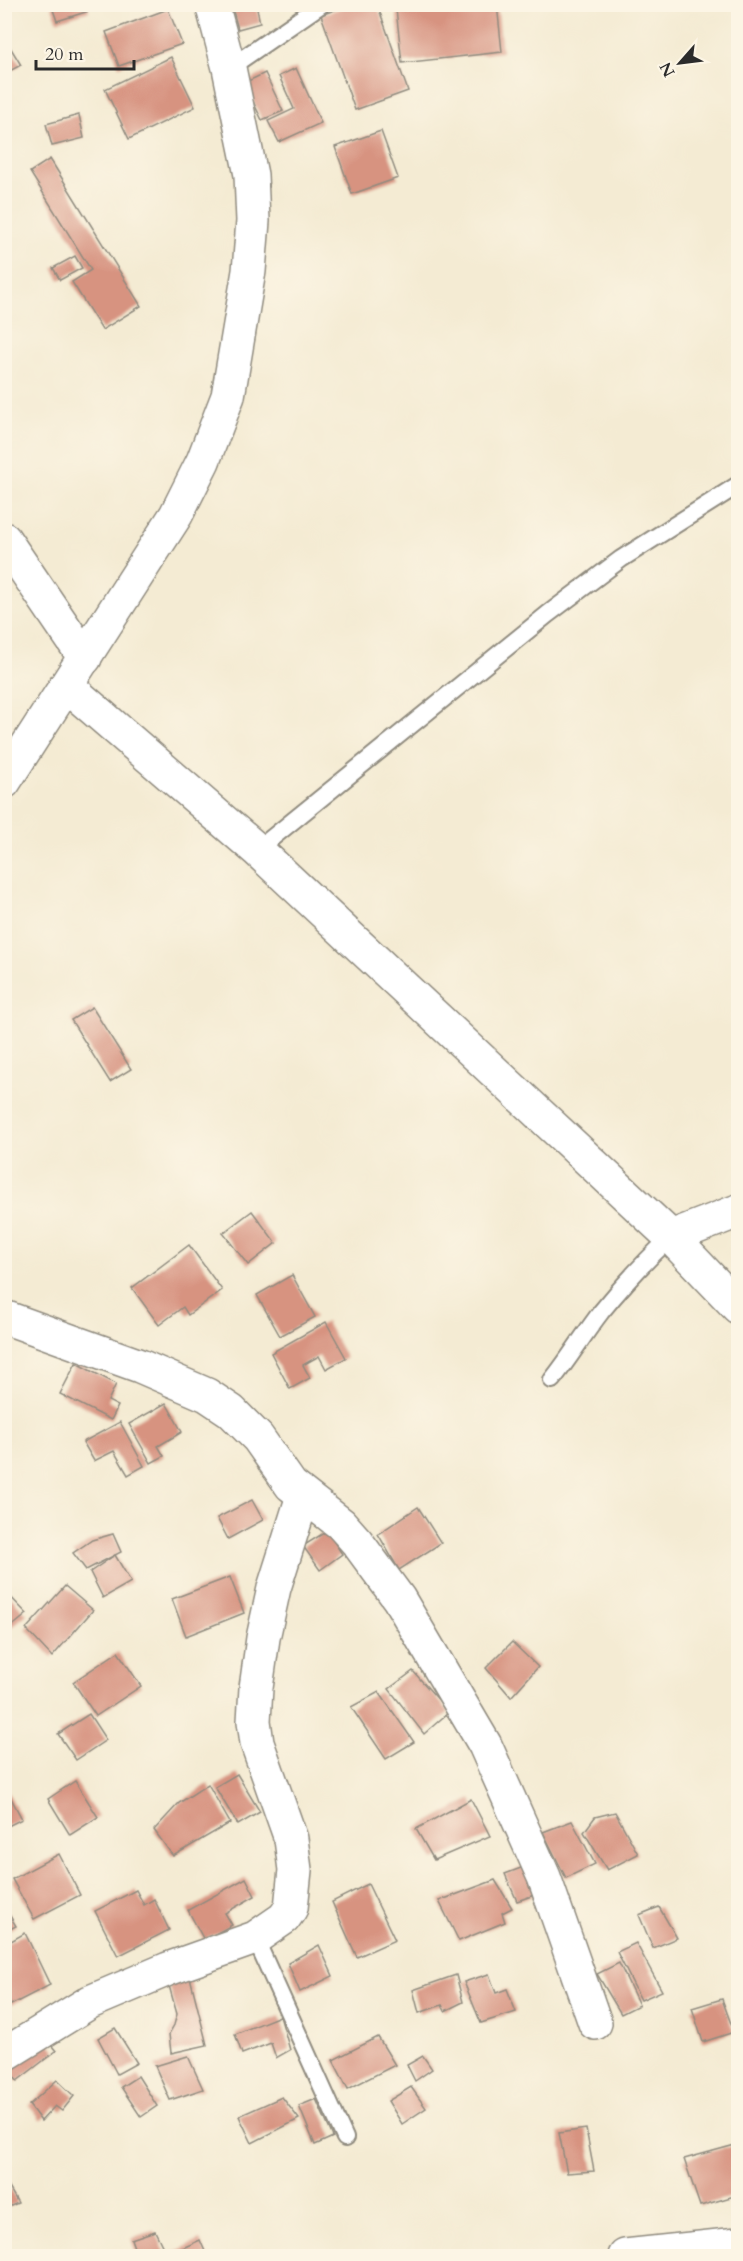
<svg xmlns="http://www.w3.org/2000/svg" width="743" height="2261" font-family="Cardo,serif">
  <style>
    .building { fill: #d79380 }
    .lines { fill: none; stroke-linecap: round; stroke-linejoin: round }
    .service-casing { stroke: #908b7f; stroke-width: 20 }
    .minor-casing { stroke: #908b7f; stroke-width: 36 }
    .service { stroke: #fff; stroke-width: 16 }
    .minor { stroke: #fff; stroke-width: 33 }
  </style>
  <rect width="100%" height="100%" fill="#fcf5e5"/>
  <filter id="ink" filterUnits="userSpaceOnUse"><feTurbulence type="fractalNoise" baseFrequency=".0167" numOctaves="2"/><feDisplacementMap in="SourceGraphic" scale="12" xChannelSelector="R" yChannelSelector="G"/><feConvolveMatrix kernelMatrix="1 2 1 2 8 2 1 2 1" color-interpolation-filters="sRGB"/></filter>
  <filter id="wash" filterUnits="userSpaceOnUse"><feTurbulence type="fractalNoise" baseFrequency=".008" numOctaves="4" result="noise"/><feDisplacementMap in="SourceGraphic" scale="24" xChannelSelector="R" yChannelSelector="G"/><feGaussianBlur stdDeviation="1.35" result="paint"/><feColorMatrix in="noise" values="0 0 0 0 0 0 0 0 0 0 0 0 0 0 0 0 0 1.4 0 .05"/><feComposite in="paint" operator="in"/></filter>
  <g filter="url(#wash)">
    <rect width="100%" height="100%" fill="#f4ebd3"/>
    <g id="blocks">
      <g class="building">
        <path d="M 51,4 L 87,4 L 89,11 L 57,21 Z"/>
        <path d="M 231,4 L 256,4 L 260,23 L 238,29 Z"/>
        <path d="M 351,4 L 377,4 L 408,91 L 355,110 L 321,15 Z"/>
        <path d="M 438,4 L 497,4 L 502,52 L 402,63 L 396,9 Z"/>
        <path d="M 168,9 L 182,44 L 119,66 L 106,32 Z"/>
        <path d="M 4,37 L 21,65 L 4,74 Z"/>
        <path d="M 171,57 L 195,107 L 129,139 L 105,89 Z"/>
        <path d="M 296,68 L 321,123 L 279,142 L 268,121 L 294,109 L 279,76 Z"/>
        <path d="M 265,73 L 283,111 L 262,120 L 244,83 Z"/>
        <path d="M 79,115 L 84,138 L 52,146 L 46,124 Z"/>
        <path d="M 381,131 L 398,178 L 352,194 L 335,147 Z"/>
        <path d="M 50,159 L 141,306 L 102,330 L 72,282 L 91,270 L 30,172 Z"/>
        <path d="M 75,256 L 82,268 L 60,280 L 53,268 Z"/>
        <path d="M 92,1007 L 131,1069 L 110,1082 L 71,1020 Z"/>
        <path d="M 252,1211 L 276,1243 L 248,1265 L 223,1233 Z"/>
        <path d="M 189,1245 L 222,1290 L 188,1315 L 183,1307 L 159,1325 L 132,1288 Z"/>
        <path d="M 292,1275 L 315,1317 L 280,1336 L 257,1295 Z"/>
        <path d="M 326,1322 L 346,1358 L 326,1369 L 319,1356 L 310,1361 L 303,1365 L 310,1378 L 290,1389 L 271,1353 Z"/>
        <path d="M 76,1363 L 116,1384 L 108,1401 L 118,1406 L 111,1420 L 60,1394 Z"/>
        <path d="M 166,1403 L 182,1432 L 158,1446 L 164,1456 L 151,1463 L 129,1424 Z"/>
        <path d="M 120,1422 L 144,1466 L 128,1475 L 114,1451 L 94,1461 L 83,1442 Z"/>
        <path d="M 252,1500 L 263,1520 L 228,1539 L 217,1518 Z"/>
        <path d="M 418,1507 L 441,1543 L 399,1570 L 378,1534 Z"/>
        <path d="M 327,1531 L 342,1554 L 320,1570 L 303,1546 Z"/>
        <path d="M 113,1534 L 121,1552 L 86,1570 L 73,1553 L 92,1540 Z"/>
        <path d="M 115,1555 L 131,1582 L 103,1598 L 90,1572 Z"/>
        <path d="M 230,1577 L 244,1613 L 186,1636 L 172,1599 Z"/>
        <path d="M 65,1586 L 93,1610 L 52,1657 L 26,1629 Z"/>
        <path d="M 4,1590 L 27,1614 L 4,1633 Z"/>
        <path d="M 512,1642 L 538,1667 L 511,1697 L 486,1668 Z"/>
        <path d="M 118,1652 L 141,1686 L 96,1716 L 73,1682 Z"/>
        <path d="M 413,1671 L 449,1712 L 424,1734 L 389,1689 Z"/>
        <path d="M 379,1692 L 414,1742 L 386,1759 L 351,1707 Z"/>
        <path d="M 89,1714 L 106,1740 L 76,1760 L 58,1734 Z"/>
        <path d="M 237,1774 L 260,1812 L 238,1825 L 215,1787 Z"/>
        <path d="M 75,1781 L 98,1817 L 70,1835 L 48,1799 Z"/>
        <path d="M 208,1784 L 230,1823 L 173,1856 L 154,1830 L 179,1803 Z"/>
        <path d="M 4,1785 L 22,1819 L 4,1828 Z"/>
        <path d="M 471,1799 L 490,1836 L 434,1860 L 416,1829 Z"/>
        <path d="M 615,1812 L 638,1854 L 607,1870 L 584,1832 L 595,1817 Z"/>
        <path d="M 572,1821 L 595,1864 L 566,1878 L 543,1832 Z"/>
        <path d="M 59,1854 L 80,1895 L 34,1919 L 12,1879 Z"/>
        <path d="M 529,1865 L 543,1892 L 517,1901 L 505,1874 Z"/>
        <path d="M 246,1878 L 255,1896 L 225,1913 L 232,1925 L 204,1940 L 188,1910 Z"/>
        <path d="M 495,1880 L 512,1908 L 502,1913 L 505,1922 L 459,1941 L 439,1901 Z"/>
        <path d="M 368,1884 L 395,1940 L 357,1957 L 332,1902 Z"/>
        <path d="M 136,1890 L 144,1905 L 154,1899 L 169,1930 L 118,1956 L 95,1911 Z"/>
        <path d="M 4,1906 L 16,1926 L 4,1932 Z"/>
        <path d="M 659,1907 L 677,1938 L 653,1948 L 639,1915 Z"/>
        <path d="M 25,1933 L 50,1985 L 11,2005 L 4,1992 L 4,1945 Z"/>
        <path d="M 636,1943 L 662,1991 L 641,2000 L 617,1952 Z"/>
        <path d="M 319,1945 L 333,1976 L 300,1992 L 288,1963 Z"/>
        <path d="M 619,1963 L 639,2005 L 621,2014 L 597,1974 Z"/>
        <path d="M 189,1973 L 207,2045 L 171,2053 L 169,2034 L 174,2025 L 177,2014 L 168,1982 Z"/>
        <path d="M 489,1974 L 496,1993 L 507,1989 L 516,2012 L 481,2023 L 464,1982 Z"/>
        <path d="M 456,1975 L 463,2002 L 445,2011 L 442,2005 L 419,2013 L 413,1990 Z"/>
        <path d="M 722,1999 L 734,2032 L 703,2042 L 692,2008 Z"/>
        <path d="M 280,2016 L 290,2050 L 276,2058 L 271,2043 L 242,2054 L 235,2034 Z"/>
        <path d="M 115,2028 L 137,2063 L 117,2074 L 98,2038 Z"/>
        <path d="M 43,2035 L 56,2051 L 17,2081 L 5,2063 Z"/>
        <path d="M 378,2037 L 395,2065 L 348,2089 L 333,2060 Z"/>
        <path d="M 188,2056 L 203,2089 L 170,2100 L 155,2066 Z"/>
        <path d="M 423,2056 L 432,2069 L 415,2081 L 407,2065 Z"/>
        <path d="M 138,2076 L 157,2106 L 141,2117 L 121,2087 Z"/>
        <path d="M 57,2080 L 74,2096 L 62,2111 L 55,2106 L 41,2121 L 29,2105 Z"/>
        <path d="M 411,2087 L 426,2108 L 402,2124 L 388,2101 Z"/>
        <path d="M 282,2097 L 299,2119 L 252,2143 L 239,2116 Z"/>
        <path d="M 316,2099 L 333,2137 L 315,2145 L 299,2106 Z"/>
        <path d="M 586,2129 L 594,2171 L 567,2173 L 559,2133 Z"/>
        <path d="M 735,2145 L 738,2157 L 738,2195 L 700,2206 L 684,2159 Z"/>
        <path d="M 4,2179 L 18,2203 L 4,2209 Z"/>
        <path d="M 155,2231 L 167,2256 L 137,2256 L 131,2239 Z"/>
        <path d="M 200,2240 L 207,2256 L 173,2256 L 172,2253 Z"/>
      </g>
    </g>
  </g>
  <g filter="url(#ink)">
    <use href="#blocks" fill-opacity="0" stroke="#908b7f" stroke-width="1.5"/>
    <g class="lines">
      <g class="service-casing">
        <g id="service">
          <path d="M 229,68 L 322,4"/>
          <path d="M 257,850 L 548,614 L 621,559 L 738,485"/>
          <path d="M 552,1380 C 569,1359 584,1334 601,1312 C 623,1285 646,1260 671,1237"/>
          <path d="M 255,1938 L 345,2138"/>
        </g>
      </g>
      <g class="minor-casing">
        <g id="minor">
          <path d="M 4,539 L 85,658"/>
          <path d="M 67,686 L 257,850 L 671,1237 L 738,1307"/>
          <path d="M 4,782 L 176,515 L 203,461 L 228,396 L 249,271 L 253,221 L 251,175 L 229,68 L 212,4"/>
          <path d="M 671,1237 L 738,1211"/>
          <path d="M 4,1317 L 140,1366 L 207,1395 L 231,1411 L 258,1438 L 291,1485 L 341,1524 L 357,1542 L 399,1599 L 485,1745 L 544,1877 L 595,2023"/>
          <path d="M 4,2055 L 90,2002 L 168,1969 L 255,1938 L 284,1918 L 291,1908 L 295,1870 L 291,1839 L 257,1743 L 254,1721 L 256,1688 L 263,1638 L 274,1588 L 303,1496"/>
          <path d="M 625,2256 L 738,2244"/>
        </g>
      </g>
      <use href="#service" class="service"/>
      <use href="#minor" class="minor"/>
    </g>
  </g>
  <rect width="743" height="2261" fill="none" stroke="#fcf5e5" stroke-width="24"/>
  <g transform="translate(680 63) rotate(242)" stroke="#fcf5e5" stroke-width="4.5" paint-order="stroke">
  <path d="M0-4.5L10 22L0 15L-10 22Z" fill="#2b2b2b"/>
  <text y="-9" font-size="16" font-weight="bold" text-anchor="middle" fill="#2b2b2b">N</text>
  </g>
  <path d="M36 60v9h98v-9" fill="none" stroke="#2b2b2b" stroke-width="3"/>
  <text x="45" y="60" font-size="18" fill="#2b2b2b" stroke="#fcf5e5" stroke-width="4.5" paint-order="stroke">20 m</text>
</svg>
